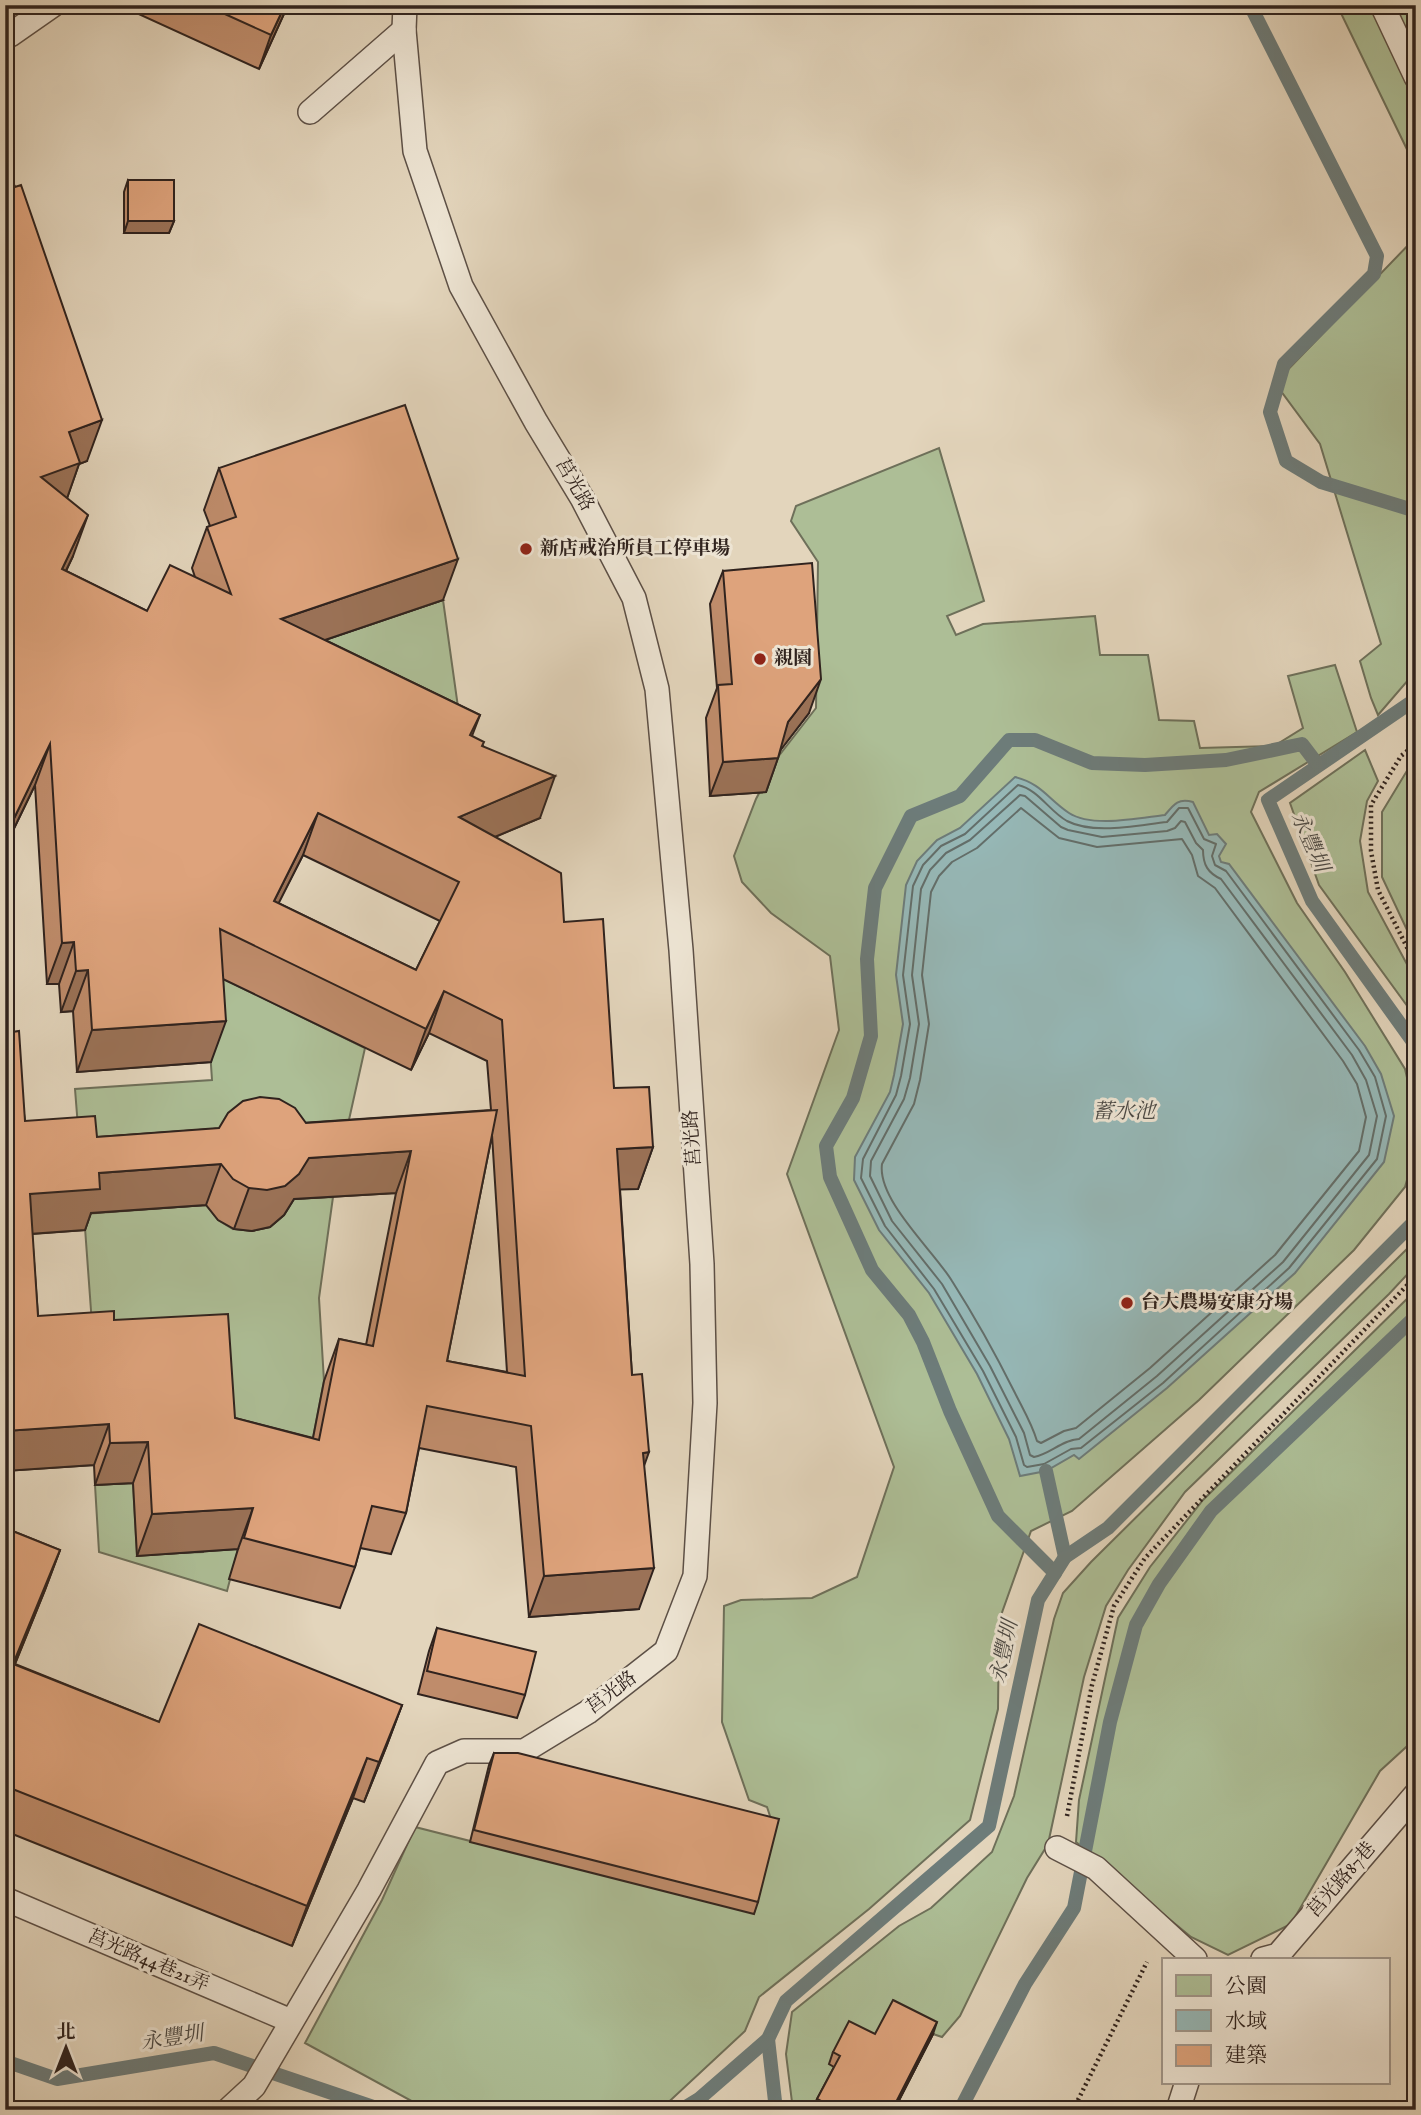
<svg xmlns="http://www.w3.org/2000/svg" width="1421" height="2115" font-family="'IM FELL English','Noto Serif TC',serif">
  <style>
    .green { fill: #adbe96; stroke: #6e705a; stroke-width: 2 }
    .water { fill: #96b8b7; stroke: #6d7c7a; stroke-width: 2 }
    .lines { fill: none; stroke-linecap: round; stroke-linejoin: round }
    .shore { stroke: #636e6a; stroke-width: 2 }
    .stream { stroke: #6d7c7a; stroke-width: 14 }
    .service-casing { stroke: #5d5046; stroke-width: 26 }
    .path { stroke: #30231e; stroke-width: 4.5; stroke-dasharray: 2 3.5; stroke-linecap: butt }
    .service { stroke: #ede4d3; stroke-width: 23 }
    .wall { fill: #bf8c6b; stroke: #30231e; stroke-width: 2; fill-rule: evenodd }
    .shaded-wall { fill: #9b7257; stroke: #30231e; stroke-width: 2 }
    .building { fill: #dea37c; stroke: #30231e; stroke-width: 2; fill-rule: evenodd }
    .poi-dot { fill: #8f2418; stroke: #ede4d3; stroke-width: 2.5 }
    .labels { text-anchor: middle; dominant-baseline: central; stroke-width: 6; stroke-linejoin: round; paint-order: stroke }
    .street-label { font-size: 19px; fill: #30231e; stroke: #ede4d3 }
    .poi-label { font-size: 19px; font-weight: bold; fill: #30231e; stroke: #ede4d3; text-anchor: start }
    .water-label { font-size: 21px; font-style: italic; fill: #4a4844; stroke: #ede4d3 }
  </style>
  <rect width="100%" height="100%" fill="#e3d5bc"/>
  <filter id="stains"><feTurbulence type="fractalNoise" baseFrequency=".00286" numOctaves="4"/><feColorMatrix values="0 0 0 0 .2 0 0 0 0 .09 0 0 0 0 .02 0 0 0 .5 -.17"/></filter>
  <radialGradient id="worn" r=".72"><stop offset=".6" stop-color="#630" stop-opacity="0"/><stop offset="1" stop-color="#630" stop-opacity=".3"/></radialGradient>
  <g class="green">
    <path d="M 1337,5 L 1416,5 L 1416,168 Z"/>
    <path d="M 1416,237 L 1416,671 L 1378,715 L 1371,698 L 1360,661 L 1381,644 L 1320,444 L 1275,383 Z"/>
    <path d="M 939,448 L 984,601 L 947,616 L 956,635 L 983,624 L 1095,616 L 1100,655 L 1148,655 L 1159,720 L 1194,721 L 1200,748 L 1274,746 L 1303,728 L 1288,676 L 1335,665 L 1357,732 L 1259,792 L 1251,812 L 1297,903 L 1345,972 L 1405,1069 L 1416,1117 L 1416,1148 L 1405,1187 L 1354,1250 L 1199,1400 L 1072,1511 L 1031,1531 L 999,1621 L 998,1709 L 970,1820 L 869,1909 L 759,1997 L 745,2031 L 660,2110 L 428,2110 L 305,2043 L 382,1900 L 415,1827 L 754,1913 L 775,1831 L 767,1807 L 749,1800 L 722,1722 L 724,1606 L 741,1600 L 812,1598 L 857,1577 L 894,1467 L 787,1174 L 839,1030 L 830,956 L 771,913 L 742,882 L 734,856 L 756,799 L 778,757 L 816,708 L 818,562 L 791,521 L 796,506 Z"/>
    <path d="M 443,600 L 465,757 L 266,660 Z"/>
    <path d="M 1365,750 L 1378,781 L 1367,801 L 1360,841 L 1368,892 L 1416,981 L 1416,1018 L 1319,885 L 1290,803 Z"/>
    <path d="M 1416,761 L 1416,949 L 1382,877 L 1382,812 L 1408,769 Z"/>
    <path d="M 197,966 L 365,1048 L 340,1160 L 82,1178 L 75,1089 L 212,1080 L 206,990 Z"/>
    <path d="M 333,1197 L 319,1298 L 324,1381 L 312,1443 L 259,1470 L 227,1591 L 99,1552 L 95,1485 L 133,1483 L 137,1555 L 203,1552 L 198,1479 L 93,1338 L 84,1214 L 206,1205 L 218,1220 L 233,1229 L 294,1199 Z"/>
    <path d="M 1416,1240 L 1416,1265 L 1389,1294 L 1185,1492 L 1128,1570 L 1106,1606 L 1084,1677 L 1048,1844 L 1027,1878 L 960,2016 L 942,2037 L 933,2034 L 894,2110 L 793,2110 L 786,2054 L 792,2012 L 899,1926 L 931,1908 L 992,1852 L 1014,1796 L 1054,1619 L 1063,1593 L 1091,1562 Z"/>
    <path d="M 1416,1290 L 1416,1738 L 1380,1771 L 1291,1924 L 1228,1955 L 1191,1937 L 1076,1842 L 1079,1800 L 1118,1618 L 1150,1567 L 1203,1500 Z"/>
  </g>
  <path class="water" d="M 1015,777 C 1042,784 1047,798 1069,813 C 1092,828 1139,818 1165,815 C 1174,804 1178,798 1193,802 L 1209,835 L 1217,834 L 1226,844 L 1219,856 L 1221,862 L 1229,864 L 1365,1046 L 1381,1074 L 1394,1116 L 1384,1162 L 1295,1273 L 1167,1388 L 1079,1459 L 1074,1455 L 1046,1471 L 1020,1476 L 1009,1439 L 977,1374 L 929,1293 L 879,1230 L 854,1180 L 855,1157 L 890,1092 L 894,1075 L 903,1024 L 896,975 L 906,885 L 917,861 L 937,840 L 960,828 Z"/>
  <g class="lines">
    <g class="shore">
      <path d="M 1018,785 C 1039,790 1049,811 1067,821 C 1094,835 1138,825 1167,822 L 1179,808 L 1188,808 L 1204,839 L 1216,844 L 1212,856 L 1215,865 L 1226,871 L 1359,1050 L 1375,1077 L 1386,1116 L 1377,1159 L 1289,1268 L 1163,1383 L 1081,1448 L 1071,1449 L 1044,1464 L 1027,1467 L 1024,1465 L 1016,1437 L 983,1371 L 934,1289 L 885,1226 L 861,1178 L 863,1159 L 896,1095 L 901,1076 L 910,1024 L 903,975 L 913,886 L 923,865 L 941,846 L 965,834 Z"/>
      <path d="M 1020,795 L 1025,796 L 1061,827 L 1068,830 L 1102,837 L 1167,831 L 1175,828 L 1181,821 L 1185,822 L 1196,843 L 1203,850 C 1203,865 1208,873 1221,879 L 1352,1055 L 1366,1080 L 1377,1116 L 1369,1155 L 1283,1262 L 1157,1376 L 1079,1439 C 1062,1440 1050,1454 1034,1457 L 1030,1455 L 1024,1433 L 990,1366 L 942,1284 L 892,1221 L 870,1176 L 871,1161 L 904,1099 L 910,1078 L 919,1024 L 912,975 L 921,889 L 930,870 L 946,853 L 970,840 Z"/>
      <path d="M 1021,808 L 1059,838 L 1097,847 L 1182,839 L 1192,855 L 1198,876 L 1215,888 L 1343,1061 L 1357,1084 L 1366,1117 L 1359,1151 L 1275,1255 L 1150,1368 L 1076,1428 L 1064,1431 L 1041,1443 L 1037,1441 C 1032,1424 1023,1409 1015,1393 C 996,1355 975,1317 952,1281 C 934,1251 877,1200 882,1164 L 914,1104 L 920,1080 L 929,1024 L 922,975 L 931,892 L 939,876 L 952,862 L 977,848 Z"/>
    </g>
    <g class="stream">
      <path d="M 1250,5 L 1377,256 L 1374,274 L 1284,364 L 1270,412 L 1286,461 L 1321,482 L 1416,511"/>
      <path d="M 1416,699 L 1268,800 L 1312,901 L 1416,1046"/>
      <path d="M 1046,1471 L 1065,1557"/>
      <path d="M 1055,1573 L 998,1516 L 950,1411 L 923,1342 L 909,1315 L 872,1270 L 830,1177 L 826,1146 L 853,1098 L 871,1036 L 867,959 L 875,888 L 911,816 L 960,796 L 1009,740 L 1035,740 L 1092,763 L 1145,765 L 1226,760 L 1302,744 L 1318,765"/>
      <path d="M 768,2039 L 776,2110"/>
      <path d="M 5,2061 L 57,2079 L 214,2053 L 382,2110"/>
      <path d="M 681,2110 L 699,2099 L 768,2039 L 786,2001 L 989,1826 L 1038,1600 L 1065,1557 L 1108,1528 L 1416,1220"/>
      <path d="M 960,2110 L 1025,1984 L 1074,1908 L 1110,1722 L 1136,1625 L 1159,1584 L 1211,1511 L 1416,1316"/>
    </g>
    <g class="service-casing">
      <g id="service">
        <path d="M 1382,5 L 1416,77"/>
        <path d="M 5,33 L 10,35 L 53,5"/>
        <path d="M 310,112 L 404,30"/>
        <path d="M 1057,1848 L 1096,1868 L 1195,1959"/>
        <path d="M 5,1899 L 291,2021"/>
        <path d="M 1263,1959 L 1278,1955 L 1416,1794"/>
        <path d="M 228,2110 L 254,2086 L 369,1890 L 437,1763 L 464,1751 L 524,1751 L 588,1712 L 666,1651 L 695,1576 L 705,1403 L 702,1264 L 681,950 L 657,689 L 634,598 L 582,498 L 536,422 L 461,286 L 415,151 L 404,30 L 405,5"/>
        <path d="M 1178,2110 L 1187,2082"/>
      </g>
    </g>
    <g class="path">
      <path d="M 1416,744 L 1401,756 L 1371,805 L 1371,851 L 1378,890 L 1416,965"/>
      <path d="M 1067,1816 L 1092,1685 L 1114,1606 L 1145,1558 L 1416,1276"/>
      <path d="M 1073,2110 L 1147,1962"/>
    </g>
    <use href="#service" class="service"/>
  </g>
  <g class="wall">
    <path d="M 122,5 L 288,5 L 259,69 L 121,6 Z"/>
    <path d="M 5,160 L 87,461 L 79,464 L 67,498 L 73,556 L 66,571 L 147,611 L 195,577 L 192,568 L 207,527 L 210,526 L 204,510 L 219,468 L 443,600 L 325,640 L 480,715 L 472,736 L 483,746 L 540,818 L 495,837 L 564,922 L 614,1088 L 653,1147 L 638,1189 L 620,1189 L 632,1375 L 644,1464 L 639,1609 L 529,1617 L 516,1467 L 419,1448 L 406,1513 L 391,1554 L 360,1548 L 355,1567 L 340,1608 L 229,1579 L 238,1549 L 137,1556 L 133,1483 L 95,1485 L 94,1465 L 5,1471 L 12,1032 L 25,1121 L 97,1137 L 491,1110 L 487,1061 L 429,1033 L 411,1070 L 223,979 L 211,1062 L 77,1072 L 73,1011 L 61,1012 L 59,984 L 47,984 L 35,785 L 5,847 ZM 303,855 L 440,921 L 416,970 L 278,903 ZM 492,1135 L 507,1372 L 447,1361 ZM 396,1193 L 366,1345 L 339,1339 L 324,1381 L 313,1438 L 235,1418 L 114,1320 L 38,1316 L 32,1234 L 85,1230 L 91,1213 L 206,1205 L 218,1220 L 234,1229 L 252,1231 L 270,1227 L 284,1215 L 294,1199 Z"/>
    <path d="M 128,180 L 174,221 L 169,233 L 124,233 L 124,192 Z"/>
    <path d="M 723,571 L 809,713 L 781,749 L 766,792 L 710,796 L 706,718 L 717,688 L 710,604 Z"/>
    <path d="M 5,1528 L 60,1550 L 45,1590 L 15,1664 L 159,1722 L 402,1705 L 387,1745 L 364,1802 L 353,1798 L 292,1946 L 5,1831 Z"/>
    <path d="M 437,1628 L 525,1695 L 517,1718 L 418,1694 L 429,1651 Z"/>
    <path d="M 494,1753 L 758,1902 L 754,1914 L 470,1842 L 489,1765 Z"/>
    <path d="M 875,2034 L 933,2034 L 894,2110 L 813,2110 L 817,2099 L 834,2067 L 829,2064 L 833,2052 Z"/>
  </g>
  <g class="shaded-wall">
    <path d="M 285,5 L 288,5 L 259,69 L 271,35 Z"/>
    <path d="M 128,221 L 174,221 L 169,233 L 124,233 Z"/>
    <path d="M 102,420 L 87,461 L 79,464 L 65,504 L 41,477 L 69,432 Z"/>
    <path d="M 88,515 L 73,556 L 47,610 L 62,569 Z"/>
    <path d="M 458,559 L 443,600 L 266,660 L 281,619 Z"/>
    <path d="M 821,679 L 809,713 L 776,756 L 788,722 Z"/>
    <path d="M 50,744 L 35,785 L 5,847 L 5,837 Z"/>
    <path d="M 778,758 L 766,792 L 710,796 L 723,762 Z"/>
    <path d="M 555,776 L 540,818 L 444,858 L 459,817 Z"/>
    <path d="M 318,813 L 303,855 L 259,942 L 274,901 Z"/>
    <path d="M 74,942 L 59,984 L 47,984 L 62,943 Z"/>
    <path d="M 88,970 L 73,1011 L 61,1012 L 76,971 Z"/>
    <path d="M 444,991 L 429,1033 L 411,1070 L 426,1029 Z"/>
    <path d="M 226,1021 L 211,1062 L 77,1072 L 92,1030 Z"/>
    <path d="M 653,1147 L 638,1189 L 602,1190 L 617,1149 Z"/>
    <path d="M 411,1151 L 396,1193 L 294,1199 L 284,1215 L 270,1227 L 252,1231 L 234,1229 L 249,1188 L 309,1158 Z"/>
    <path d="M 221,1164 L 206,1205 L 91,1213 L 85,1230 L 15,1235 L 30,1194 L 99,1173 Z"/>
    <path d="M 109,1424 L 94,1465 L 5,1471 L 5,1431 Z"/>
    <path d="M 148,1442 L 133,1483 L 95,1485 L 110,1443 Z"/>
    <path d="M 649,1452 L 634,1494 L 643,1453 Z"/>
    <path d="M 253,1508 L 238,1549 L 137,1556 L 152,1514 Z"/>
    <path d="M 60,1550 L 45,1590 L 5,1688 L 13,1664 Z"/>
    <path d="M 654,1568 L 639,1609 L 529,1617 L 544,1576 Z"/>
    <path d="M 402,1705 L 387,1745 L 364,1802 L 379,1762 Z"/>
    <path d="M 367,1758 L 353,1798 L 292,1946 L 307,1906 Z"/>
    <path d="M 937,2022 L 933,2034 L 894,2110 L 892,2110 Z"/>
  </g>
  <g class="building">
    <path d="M 205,5 L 285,5 L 271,35 Z"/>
    <path d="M 5,160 L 15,187 L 21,185 L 102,420 L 69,432 L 80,463 L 41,477 L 88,515 L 62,569 L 147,611 L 170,565 L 231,594 L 207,527 L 236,517 L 219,468 L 405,405 L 458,559 L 281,619 L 480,715 L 470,735 L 484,742 L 482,746 L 555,776 L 459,817 L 561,873 L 564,922 L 603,919 L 614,1088 L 649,1087 L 653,1147 L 617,1149 L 632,1375 L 642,1374 L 649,1452 L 643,1453 L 654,1568 L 544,1576 L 531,1426 L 427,1406 L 406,1513 L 372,1506 L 355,1567 L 244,1538 L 253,1508 L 152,1514 L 148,1442 L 110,1443 L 109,1424 L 5,1431 L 5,986 L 8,986 L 12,1032 L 19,1031 L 25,1121 L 95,1116 L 97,1137 L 219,1128 L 228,1113 L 243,1101 L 260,1097 L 279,1099 L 295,1108 L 306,1123 L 497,1110 L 447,1361 L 525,1376 L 502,1020 L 444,991 L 426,1029 L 220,929 L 226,1021 L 92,1030 L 88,970 L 76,971 L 74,942 L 62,943 L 50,744 L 5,837 ZM 318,813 L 459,882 L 416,970 L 274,901 ZM 411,1151 L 373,1346 L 339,1339 L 319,1440 L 235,1418 L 228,1314 L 114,1320 L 114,1311 L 38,1316 L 30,1194 L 100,1189 L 99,1173 L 221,1164 L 233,1179 L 249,1188 L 267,1190 L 285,1186 L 299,1174 L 309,1158 Z"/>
    <rect x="128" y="180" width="46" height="41"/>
    <path d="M 812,563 L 821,679 L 788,722 L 778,758 L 723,762 L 718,685 L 732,684 L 723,571 Z"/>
    <path d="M 5,1528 L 60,1550 L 13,1664 L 159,1722 L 199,1624 L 402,1705 L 379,1762 L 367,1758 L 307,1906 L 5,1786 Z"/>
    <path d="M 437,1628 L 536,1652 L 525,1695 L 427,1671 Z"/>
    <path d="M 494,1753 L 518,1753 L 779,1819 L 758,1902 L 474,1830 Z"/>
    <path d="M 893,2000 L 937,2022 L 892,2110 L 836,2110 L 837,2109 L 817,2099 L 840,2056 L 833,2052 L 849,2021 L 875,2034 Z"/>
  </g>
  <g class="poi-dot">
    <circle cx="526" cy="549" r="7"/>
    <circle cx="760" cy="659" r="7"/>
    <circle cx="1127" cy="1303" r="7"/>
  </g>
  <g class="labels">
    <g class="street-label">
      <text transform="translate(574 485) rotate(60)">莒光路</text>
      <text transform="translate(693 1138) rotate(-94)">莒光路</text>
      <text transform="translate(612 1693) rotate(-37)">莒光路</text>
      <text transform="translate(1342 1880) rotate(-49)">莒光路87巷</text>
      <text transform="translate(148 1961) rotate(23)">莒光路44巷21弄</text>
    </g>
    <g class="poi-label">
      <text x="540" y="549">新店戒治所員工停車場</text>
      <text x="774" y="659">親園</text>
      <text x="1141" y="1303">台大農場安康分場</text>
    </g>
    <g class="water-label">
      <text transform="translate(1309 842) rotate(66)">永豐圳</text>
      <text x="1124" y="1112">蓄水池</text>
      <text transform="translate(1005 1652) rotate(-78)">永豐圳</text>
      <text transform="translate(172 2039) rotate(-9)">永豐圳</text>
    </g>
  </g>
  <rect width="1421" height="2115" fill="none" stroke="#e3d5bc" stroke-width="28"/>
  <rect x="7" y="7" width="1407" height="2101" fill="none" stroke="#30231e" stroke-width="3.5"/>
  <rect x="14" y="14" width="1393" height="2087" fill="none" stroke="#30231e" stroke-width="2"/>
  <rect x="1162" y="1958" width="228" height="126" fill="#ede4d3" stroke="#a1978b" stroke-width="2"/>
  <rect x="1176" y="1975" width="35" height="21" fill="#adbe96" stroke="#a1978b" stroke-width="2"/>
  <text x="1225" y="1993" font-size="21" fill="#30231e">公園</text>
  <rect x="1176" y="2010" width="35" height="21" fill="#96b8b7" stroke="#a1978b" stroke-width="2"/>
  <text x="1225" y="2028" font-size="21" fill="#30231e">水域</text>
  <rect x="1176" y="2045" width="35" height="21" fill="#dea37c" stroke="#a1978b" stroke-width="2"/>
  <text x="1225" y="2062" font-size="21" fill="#30231e">建築</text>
  <g transform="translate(66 2048)" stroke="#ede4d3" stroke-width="5" paint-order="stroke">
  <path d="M0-5L12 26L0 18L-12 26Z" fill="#30231e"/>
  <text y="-10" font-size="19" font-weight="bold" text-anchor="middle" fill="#30231e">北</text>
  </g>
  <rect width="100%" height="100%" filter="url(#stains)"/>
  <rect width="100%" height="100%" fill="url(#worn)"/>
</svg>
